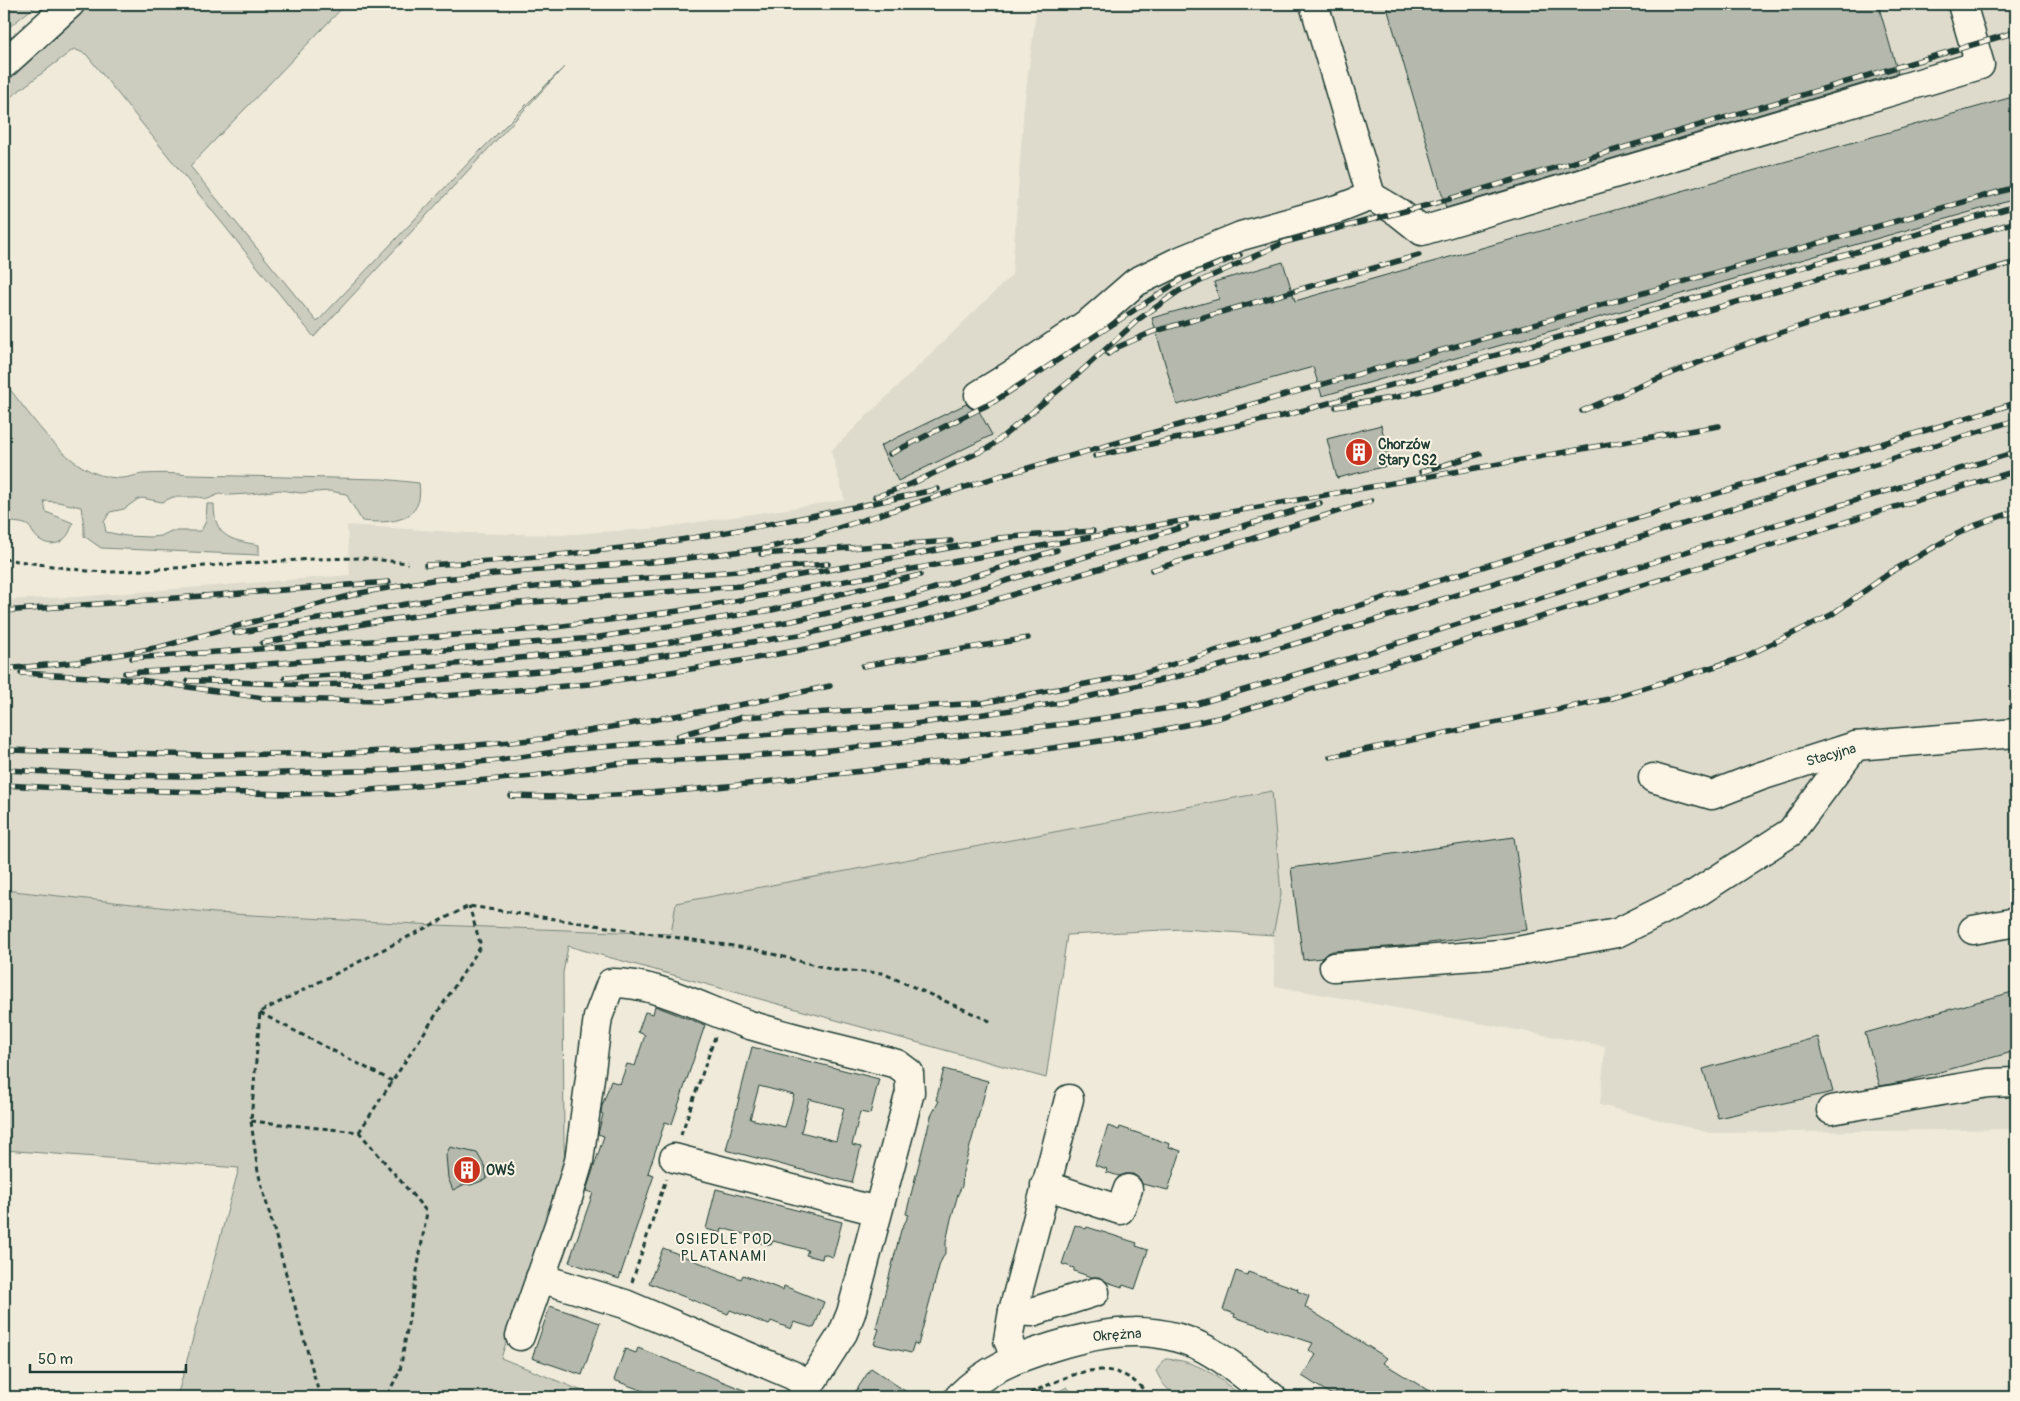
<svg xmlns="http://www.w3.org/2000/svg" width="2020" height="1401" font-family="Pangolin,sans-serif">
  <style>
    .built { fill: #dedbcc }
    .green { fill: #cccdbf; stroke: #76857a }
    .building { fill: #b5b9ad; stroke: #1f3d34; fill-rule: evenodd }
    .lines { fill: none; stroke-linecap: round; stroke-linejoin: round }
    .minor-casing { stroke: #1f3d34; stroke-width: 31 }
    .path { stroke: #1f3d34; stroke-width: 3; stroke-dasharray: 5 4; stroke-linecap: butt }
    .minor { stroke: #fcf5e5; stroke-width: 28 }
    .rail-casing { stroke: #1f3d34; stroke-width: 5.5 }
    .rail { stroke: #fcf5e5; stroke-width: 4; stroke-dasharray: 11; stroke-linecap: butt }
    .labels { text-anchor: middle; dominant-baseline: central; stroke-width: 4; stroke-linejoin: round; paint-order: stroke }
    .poi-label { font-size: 14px; font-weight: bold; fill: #1f3d34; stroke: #fcf5e5; text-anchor: start }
    .street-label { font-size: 14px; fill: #1f3d34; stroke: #fcf5e5 }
    .neighbourhood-label { font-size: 15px; letter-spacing: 1px; fill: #1f3d34; stroke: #fcf5e5 }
  </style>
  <rect width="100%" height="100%" fill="#efeada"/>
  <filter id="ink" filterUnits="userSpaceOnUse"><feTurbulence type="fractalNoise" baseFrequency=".02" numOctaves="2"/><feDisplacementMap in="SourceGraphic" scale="10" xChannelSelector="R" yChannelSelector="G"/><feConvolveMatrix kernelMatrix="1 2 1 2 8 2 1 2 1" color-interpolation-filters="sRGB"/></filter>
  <g filter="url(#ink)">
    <g class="built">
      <path d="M 1037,4 L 2016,4 L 2016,1129 L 1710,1133 L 1600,1105 L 1605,1046 L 1275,986 L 1266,803 L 671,934 L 435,925 L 215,913 L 4,890 L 4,600 L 76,597 L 350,575 L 347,525 L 468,533 L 559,535 L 660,528 L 845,500 L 831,451 L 1012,275 L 1024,106 Z"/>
      <path d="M 2016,1256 L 2016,1397 L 2007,1397 Z"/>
    </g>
    <g class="green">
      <path d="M 4,4 L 38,4 L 4,31 Z"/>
      <path d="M 81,4 L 346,4 L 190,166 L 317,322 L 474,157 L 564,67 L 314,337 L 86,54 L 74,49 L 4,102 L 4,72 Z"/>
      <path d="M 4,382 C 33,417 68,476 117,478 C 126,479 134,475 143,474 C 159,473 174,473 189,475 L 382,479 L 419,483 C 425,522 391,524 362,521 L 346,494 L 330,491 L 301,493 L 280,490 L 249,494 L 230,495 L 219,494 L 208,499 L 198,497 L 173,497 L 162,502 L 142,498 L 138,499 L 124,509 L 110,512 L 104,522 L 106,532 L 126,536 L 150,537 L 161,536 L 171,531 L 201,531 L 206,521 L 207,504 L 214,504 C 214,537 230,540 259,545 L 259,555 L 101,548 L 84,536 L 84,526 L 81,507 L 58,502 L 44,501 L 46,512 L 73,523 C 71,528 69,535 65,538 C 56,548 41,544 34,534 C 31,530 31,527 27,525 C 19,521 11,524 4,519 L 4,509 L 7,501 L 4,500 Z"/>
      <path d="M 1272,791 L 1281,894 L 1273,935 L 1182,929 L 1067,935 L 1046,1078 L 568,946 L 563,973 L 564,1145 L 565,1161 L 501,1358 L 597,1397 L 177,1397 L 239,1168 L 4,1150 L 4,890 L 215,913 L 435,925 L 671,934 L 676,903 Z"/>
      <path d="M 1165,1359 C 1199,1360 1217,1377 1243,1397 L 1176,1397 L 1163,1384 L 1156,1371 Z"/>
      <path d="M 1067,1387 L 1076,1397 L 1048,1397 Z"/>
    </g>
    <g class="building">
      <path d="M 1386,4 L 1878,4 L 1898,73 L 1446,208 Z"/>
      <path d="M 2016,96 L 2016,199 L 1322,396 L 1313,367 L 1177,405 L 1152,318 L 1219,299 L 1214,282 L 1283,262 L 1295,301 Z"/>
      <path d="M 966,404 L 972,409 L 979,411 L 992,435 L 898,481 L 880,446 Z"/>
      <path d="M 1381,425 L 1391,465 L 1337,478 L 1327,439 Z"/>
      <path d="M 1514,837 L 1527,930 L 1414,945 L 1333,951 L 1326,954 L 1322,958 L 1303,960 L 1291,868 Z"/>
      <path d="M 2016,991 L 2016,1051 L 1907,1081 L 1880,1086 L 1865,1033 Z"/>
      <path d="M 655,1006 L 705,1025 L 672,1124 L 665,1122 L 648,1173 L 654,1175 L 619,1279 L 569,1262 L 593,1193 L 586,1191 L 604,1136 L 598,1134 L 603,1114 L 601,1113 L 602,1106 L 611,1081 L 620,1084 L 627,1064 L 635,1066 L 645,1035 L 638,1032 L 645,1012 L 653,1014 Z"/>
      <path d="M 1818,1037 L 1833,1092 L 1718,1118 L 1703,1069 Z"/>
      <path d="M 752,1047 L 879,1079 L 870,1114 L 860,1112 L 852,1145 L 861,1147 L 852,1183 L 726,1150 ZM 759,1086 L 794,1095 L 785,1127 L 750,1119 ZM 809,1099 L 844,1108 L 836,1141 L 801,1132 Z"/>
      <path d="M 944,1069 L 988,1081 L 963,1172 L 962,1186 L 958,1194 L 951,1219 L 946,1242 L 946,1251 L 940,1263 L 918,1345 L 914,1343 L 911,1353 L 874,1344 L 879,1329 L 876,1328 L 901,1230 L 909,1215 L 906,1214 L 931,1116 L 939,1101 L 936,1100 Z"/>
      <path d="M 1108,1126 L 1119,1130 L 1120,1127 L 1170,1144 L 1169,1147 L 1181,1151 L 1168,1190 L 1142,1184 L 1140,1179 L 1133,1174 L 1126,1174 L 1119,1176 L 1106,1172 L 1107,1169 L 1095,1165 Z"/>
      <path d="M 450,1147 L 477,1153 L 485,1167 L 487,1179 L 471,1185 L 465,1184 L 453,1190 L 448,1178 L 446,1155 Z"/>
      <path d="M 716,1189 L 842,1222 L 833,1257 L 823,1254 L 822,1259 L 806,1255 L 808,1250 L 773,1241 L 771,1245 L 756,1242 L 757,1238 L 722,1228 L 721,1233 L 706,1229 Z"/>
      <path d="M 1075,1225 L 1086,1229 L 1087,1227 L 1137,1243 L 1136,1246 L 1148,1250 L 1135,1289 L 1123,1285 L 1122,1287 L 1107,1282 L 1099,1277 L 1091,1277 L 1074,1271 L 1074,1268 L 1062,1264 Z"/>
      <path d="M 663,1248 L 741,1279 L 743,1275 L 783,1290 L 784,1286 L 824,1302 L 814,1328 L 794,1322 L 791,1329 L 771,1321 L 769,1325 L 730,1310 L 728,1314 L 649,1283 Z"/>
      <path d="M 1236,1271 L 1247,1275 L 1248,1272 L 1298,1289 L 1297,1291 L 1309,1296 L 1305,1307 L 1387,1358 L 1383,1363 L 1439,1397 L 1335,1397 L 1302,1376 L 1316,1355 L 1309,1350 L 1313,1343 L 1234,1317 L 1235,1314 L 1223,1310 Z"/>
      <path d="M 550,1306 L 600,1323 L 582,1375 L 532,1358 Z"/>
      <path d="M 638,1348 L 759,1396 L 759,1397 L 659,1397 L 614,1380 L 625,1349 L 636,1353 Z"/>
      <path d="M 871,1368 L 914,1397 L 852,1397 Z"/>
    </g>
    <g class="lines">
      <g class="minor-casing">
        <g id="minor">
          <path d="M 1314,4 L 1371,196"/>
          <path d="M 4,64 L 70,4"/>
          <path d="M 979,395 L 1013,374 L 1091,321 L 1136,282 L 1177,262 L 1241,236 L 1341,208 L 1371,196 L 1398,212 L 1422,231 L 1980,65 L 1962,4"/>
          <path d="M 1653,778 L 1712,795 L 1761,776 L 1855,746 L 2016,733"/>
          <path d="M 1973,930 L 2016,922"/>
          <path d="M 1334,967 L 1500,954 L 1617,933 L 1695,894 L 1791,832 L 1855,746"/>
          <path d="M 1831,1110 L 1988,1083 L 2016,1082"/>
          <path d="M 674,1158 L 877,1211"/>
          <path d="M 1045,1185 L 1120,1210 L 1128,1189"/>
          <path d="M 540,1278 L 625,1304 L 792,1375 L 810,1386"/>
          <path d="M 1013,1311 L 1032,1312 L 1095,1292"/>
          <path d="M 520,1336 L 565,1208 L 579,1161 L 598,1017 L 611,983 C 658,982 708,1012 753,1026 C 800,1040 849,1051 897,1064 L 909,1073 L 910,1092 L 851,1313 L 843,1333 L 802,1397"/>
          <path d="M 1015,1358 L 1008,1340 L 1013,1311 L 1069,1099"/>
          <path d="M 959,1397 C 988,1368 1014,1359 1052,1347 C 1107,1330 1162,1322 1214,1354 C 1235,1366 1253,1383 1272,1397"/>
        </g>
      </g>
      <g class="path">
        <path d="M 4,559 L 87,571 L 112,572 L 314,559 L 362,558 L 408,563"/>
        <path d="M 260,1013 L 392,1081"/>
        <path d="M 251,1121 L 359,1132 L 427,1212 L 400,1371 L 386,1397"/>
        <path d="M 359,1132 L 481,946 L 469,906"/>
        <path d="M 681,1135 L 715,1037"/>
        <path d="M 632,1282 L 666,1179"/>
        <path d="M 320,1397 L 258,1172 L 251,1121 L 260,1012 L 469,906 L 753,949 L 834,970 L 882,973 L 992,1022"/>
        <path d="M 1022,1397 C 1067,1377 1112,1348 1150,1397"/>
      </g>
      <use href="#minor" class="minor"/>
      <g class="rail-casing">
        <g id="rail">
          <path d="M 1108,354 L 1118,347 L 1152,332 L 1419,255"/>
          <path d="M 1336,407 L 1397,397 L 1468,379 L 2016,222"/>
          <path d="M 1582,411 C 1653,380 1724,351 1798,327 C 1870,303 1944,283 2016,262"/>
          <path d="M 890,454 L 995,401 L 1182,279 L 1240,255"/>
          <path d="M 1095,456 L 1287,415 L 2016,206"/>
          <path d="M 1421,472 L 1480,454"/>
          <path d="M 875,497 L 911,484 L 990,447 L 1077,375 L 1139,319 L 1179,291 L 1285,242 L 1432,204 L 2016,32"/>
          <path d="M 998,538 L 1093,531"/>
          <path d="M 761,554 L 951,541"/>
          <path d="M 426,565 C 507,561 588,553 667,542 C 758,528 848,509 938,489"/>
          <path d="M 1152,570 L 1371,501"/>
          <path d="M 4,611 L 389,582"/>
          <path d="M 235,633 L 460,595 L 545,586 L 828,564"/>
          <path d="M 262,643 L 385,620 L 508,604 L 740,586 L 1003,538"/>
          <path d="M 132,658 L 540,629 L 678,611 L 1610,444 L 1719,426"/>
          <path d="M 863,666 L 1028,638"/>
          <path d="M 4,669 L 78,662 L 160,647 L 360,593 L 432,580 L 527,571 L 665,561 L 767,548 L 807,538 L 1000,476 L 2016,187"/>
          <path d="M 21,673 L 140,680 L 271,699 L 383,701 L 590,684 L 711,666 L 817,647 L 921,622 L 1320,503"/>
          <path d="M 125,673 L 229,667 L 593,638 L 772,610 L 920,575"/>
          <path d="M 285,678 L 363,673 L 654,645 L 792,621 L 919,593 L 1057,550"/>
          <path d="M 188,681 L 238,681"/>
          <path d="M 231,682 L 311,685 L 414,682 L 586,667 L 806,634 L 920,607 L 1186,526"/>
          <path d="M 678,736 L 743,717 L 982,703 L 1145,673 L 1689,502 L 2016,403"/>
          <path d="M 4,750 L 205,755 L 347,753 L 455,747 L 542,739 L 750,703 L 830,686"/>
          <path d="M 1330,757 L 1609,699 L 1742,658 L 1831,615 L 1891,572 L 1955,535 L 1976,525 L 2016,511"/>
          <path d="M 4,770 L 118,775 L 179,776 L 392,770 L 500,760 L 567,750 L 658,742 L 908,725 L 1060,703 L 1206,670 L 1392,615 L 2016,420"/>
          <path d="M 4,785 L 78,789 L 292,794 L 336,793 L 534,776 L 614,764 L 812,752 L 1065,724 L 1197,704 L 1351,658 L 1692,550 L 2016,452"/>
          <path d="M 511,796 C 625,800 739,785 853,772 C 945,761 1038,752 1130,736 C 1159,731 1189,724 1218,718 L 1861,517 L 2016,471"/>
        </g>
      </g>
      <use href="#rail" class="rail"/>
    </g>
  </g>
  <defs>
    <g id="building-disc" transform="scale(1.4375)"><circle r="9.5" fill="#c8321e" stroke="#fcf5e5"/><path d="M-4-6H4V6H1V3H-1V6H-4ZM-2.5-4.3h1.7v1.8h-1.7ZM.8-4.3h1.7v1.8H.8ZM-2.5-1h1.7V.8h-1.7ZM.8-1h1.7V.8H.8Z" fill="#fff"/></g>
  </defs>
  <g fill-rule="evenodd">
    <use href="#building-disc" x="1359" y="452"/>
    <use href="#building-disc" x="467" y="1170"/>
  </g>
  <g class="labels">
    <g class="poi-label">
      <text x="1378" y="444">Chorzów<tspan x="1378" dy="16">Stary CS2</tspan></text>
      <text x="486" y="1170">OWŚ</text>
    </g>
    <g class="street-label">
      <text transform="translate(1831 755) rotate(-16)">Stacyjna</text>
      <text transform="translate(1117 1335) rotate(-4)">Okrężna</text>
    </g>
    <g class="neighbourhood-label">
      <text x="724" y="1239">OSIEDLE POD<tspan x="724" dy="17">PLATANAMI</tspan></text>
    </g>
  </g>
  <rect width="2020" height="1401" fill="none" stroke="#fcf5e5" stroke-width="20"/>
  <rect x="10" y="10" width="2000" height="1381" fill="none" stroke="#1f3d34" stroke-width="2" filter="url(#ink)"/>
  <path d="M30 1364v8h156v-8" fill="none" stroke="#1f3d34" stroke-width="2.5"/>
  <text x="38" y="1364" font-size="15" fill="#1f3d34" stroke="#fcf5e5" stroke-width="4" paint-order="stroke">50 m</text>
</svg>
